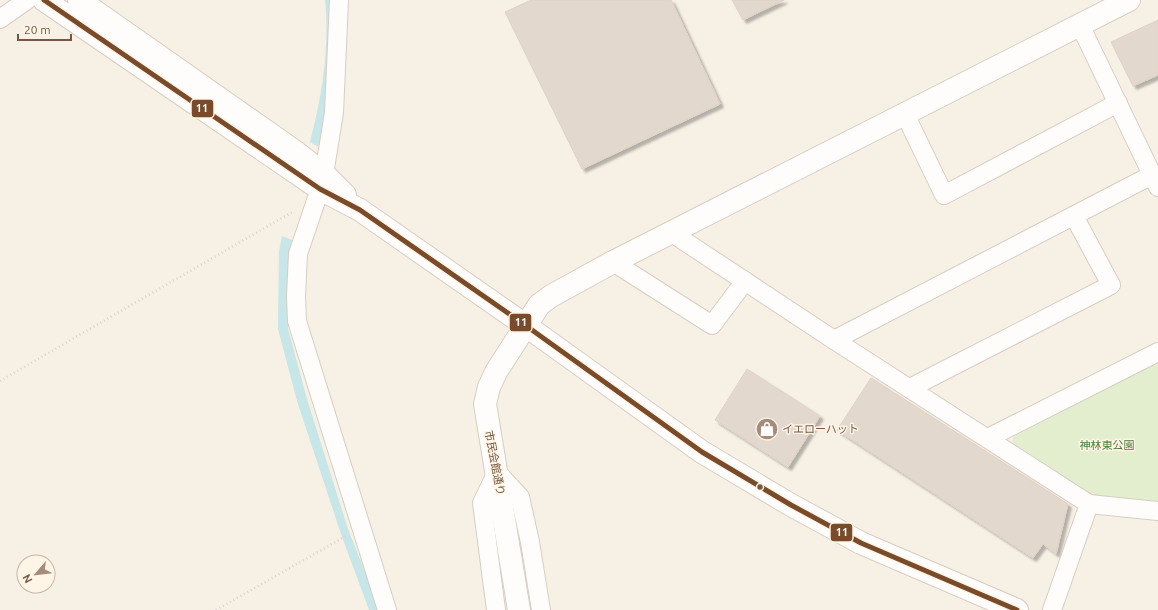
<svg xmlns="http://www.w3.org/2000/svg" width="1158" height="610" font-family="Ubuntu,'Noto Sans JP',sans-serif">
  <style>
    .green { fill: #e2eece }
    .water { fill: #c6e6e8 }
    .building { fill: #e3d8cd; stroke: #e0d2c7; filter: url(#shadow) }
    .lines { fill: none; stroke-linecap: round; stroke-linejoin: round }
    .minor-casing { stroke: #d8cdc3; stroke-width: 20 }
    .tertiary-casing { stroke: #d8cdc3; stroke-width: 24 }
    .path { stroke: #dad0ca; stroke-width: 2.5; stroke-dasharray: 1 3; stroke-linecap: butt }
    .minor { stroke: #fefdfb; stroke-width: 18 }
    .tertiary { stroke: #fefdfb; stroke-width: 22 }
    .bus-1-casing { stroke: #fff5e6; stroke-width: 8 }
    .bus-1 { stroke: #7a4b2a; stroke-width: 5 }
    .bus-dot { fill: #765644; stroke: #fff5e6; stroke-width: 1.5 }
    .labels { text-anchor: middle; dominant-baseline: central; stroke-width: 3; stroke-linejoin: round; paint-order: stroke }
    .poi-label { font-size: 11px; fill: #765644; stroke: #fff5e6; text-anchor: start }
    .park-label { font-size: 11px; fill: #4c7839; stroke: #fff5e6 }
    .street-label { font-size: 11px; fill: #765644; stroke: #fff5e6 }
    .line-badge { stroke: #fff5e6; stroke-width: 1.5 }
    .badge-label { font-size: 11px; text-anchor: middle; font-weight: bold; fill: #fff }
  </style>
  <defs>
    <filter id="shadow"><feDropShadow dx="3.5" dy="3.5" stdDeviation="1" flood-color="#0004"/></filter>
  </defs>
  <rect width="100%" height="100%" fill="#f7f0e5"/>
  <path class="green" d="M 1158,363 L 1158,503 L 1093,498 L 1012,446 L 1014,434 Z"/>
  <g class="water">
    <path d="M 325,0 L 334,0 L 329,113 L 320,148 L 310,142 C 322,97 330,46 325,0 Z"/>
    <path d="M 282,236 L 292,240 L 289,254 L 288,329 L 307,399 L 348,529 L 380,610 L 369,610 L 341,534 L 297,401 L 278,329 L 279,251 Z"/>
  </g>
  <g class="building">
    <path d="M 531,0 L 671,0 L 720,104 L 582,169 L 505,12 Z"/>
    <path d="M 732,0 L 784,0 L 743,20 Z"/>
    <path d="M 1158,20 L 1158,75 L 1133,86 L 1111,42 Z"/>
    <path d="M 747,369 L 820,416 L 788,467 L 715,420 Z"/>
    <path d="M 871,378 L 1068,504 L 1056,554 L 1043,544 L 1033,558 L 837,430 Z"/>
  </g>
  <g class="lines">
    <g class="minor-casing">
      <g id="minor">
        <path d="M 0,19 L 27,0"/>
        <path d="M 1080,25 L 1158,187"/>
        <path d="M 905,114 L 944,195 L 1118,103"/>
        <path d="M 324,174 L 334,113 L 339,0"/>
        <path d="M 320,189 L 298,254 L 296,297 L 297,321 L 387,610"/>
        <path d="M 672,233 L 834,340 L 1089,504 L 1158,511"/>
        <path d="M 613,262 L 712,325 L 745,281"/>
        <path d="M 834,340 L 1152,175"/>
        <path d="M 910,388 L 1111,285 L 1074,216"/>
        <path d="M 988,438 L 1158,352"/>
        <path d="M 496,610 L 482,503 L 497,472 L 520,497 L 530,542 L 541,610"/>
        <path d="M 1052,610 L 1089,504"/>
      </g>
    </g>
    <g class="tertiary-casing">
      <g id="tertiary">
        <path d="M 44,0 L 320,189 L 360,210 L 525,325 L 702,452 L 791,505 L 861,543 L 1017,610"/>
        <path d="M 79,0 L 293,150 L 324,174 L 345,195"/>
        <path d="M 519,610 L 485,404 L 489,387 L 496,372 L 539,305 L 551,296 L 613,262 L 1129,0"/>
      </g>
    </g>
    <g class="path">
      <path d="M 0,381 L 294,211"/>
      <path d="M 216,610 L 346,536"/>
    </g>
    <use href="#minor" class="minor"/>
    <use href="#tertiary" class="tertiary"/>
    <g class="bus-1-casing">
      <path id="bus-1" d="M 44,0 L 320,189 L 360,210 L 525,325 L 702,452 L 791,505 L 861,543 L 1017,610"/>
    </g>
    <use href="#bus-1" class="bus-1"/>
  </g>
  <defs>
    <g id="shop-disc" transform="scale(1.15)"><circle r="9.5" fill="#a38c7c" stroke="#fff5e6"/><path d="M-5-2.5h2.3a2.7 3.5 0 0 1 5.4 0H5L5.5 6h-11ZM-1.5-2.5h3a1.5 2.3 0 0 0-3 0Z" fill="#fff"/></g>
  </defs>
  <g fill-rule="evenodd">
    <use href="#shop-disc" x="767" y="429"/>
  </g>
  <circle class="bus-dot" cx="760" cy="487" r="3.5"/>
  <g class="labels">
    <g class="poi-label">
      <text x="782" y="429">イエローハット</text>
    </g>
    <g class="park-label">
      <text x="1107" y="445">神林東公園</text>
    </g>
    <g class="street-label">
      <text transform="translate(495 463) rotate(79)">市民会館通り</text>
    </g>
  </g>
  <g class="line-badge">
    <rect x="191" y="99" width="23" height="19" rx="4" fill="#7a4b2a"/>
    <rect x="509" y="313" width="23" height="19" rx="4" fill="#7a4b2a"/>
    <rect x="830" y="523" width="23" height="19" rx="4" fill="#7a4b2a"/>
  </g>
  <g class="badge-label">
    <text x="202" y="112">11</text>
    <text x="521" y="326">11</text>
    <text x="842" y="536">11</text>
  </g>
  <g transform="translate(36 574) rotate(242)"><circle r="19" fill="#fff5e6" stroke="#c8b5a5"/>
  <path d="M0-3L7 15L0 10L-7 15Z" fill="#a38c7c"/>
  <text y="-6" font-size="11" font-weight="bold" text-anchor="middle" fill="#765644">N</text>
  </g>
  <path d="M18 34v6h53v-6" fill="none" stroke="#765644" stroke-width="2"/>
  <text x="24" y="34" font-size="12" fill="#765644" stroke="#fff5e6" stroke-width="3" paint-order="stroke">20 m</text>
</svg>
